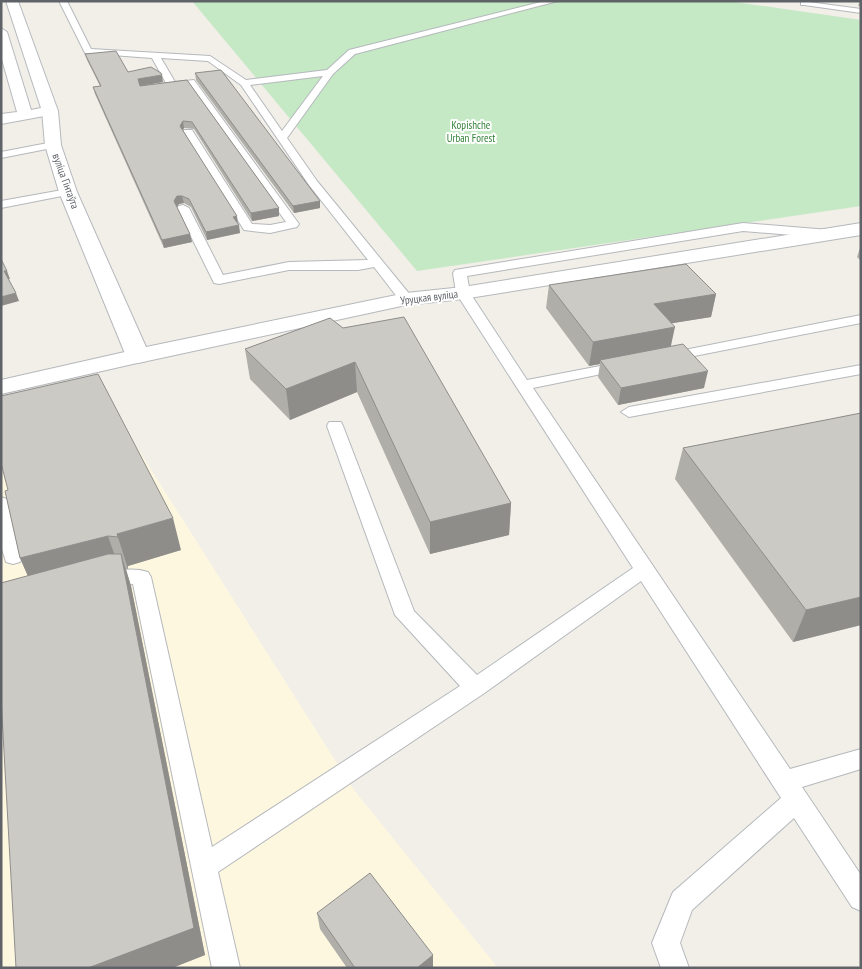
<svg xmlns="http://www.w3.org/2000/svg" width="862" height="969" font-family="'PT Sans Narrow',sans-serif">
  <style>
    .commercial { fill: #fef7e0 }
    .green { fill: #c5e8c5 }
    .lines { fill: none; stroke-linecap: round; stroke-linejoin: round }
    .service-casing { stroke: #b5b8bc; stroke-width: 2 }
    .minor-casing { stroke: #b5b8bc; stroke-width: 2 }
    .tertiary-casing { stroke: #b5b8bc; stroke-width: 2 }
    .secondary-casing { stroke: #b6babf; stroke-width: 2 }
    .service { fill: #fff; fill-rule: evenodd }
    .minor { fill: #fff; fill-rule: evenodd }
    .tertiary { fill: #fff; fill-rule: evenodd }
    .secondary { fill: #fff; fill-rule: evenodd }
    .wall { fill: #afaea9 }
    .shaded-wall { fill: #8f8d8a }
    .building { fill: #cccac5; stroke: #8f8d8a }
    .labels { text-anchor: middle; dominant-baseline: central; stroke-width: 4; stroke-linejoin: round; paint-order: stroke }
    .far-park-label { font-size: 11px; fill: #348238; stroke: #fff }
    .far-street-label { font-size: 11px; fill: #5f6368; stroke: #fff }
  </style>
  <rect width="100%" height="100%" fill="#f1efe8"/>
  <path class="commercial" d="M 105,397 L 354,790 L 498,968 L 1,968 L 1,421 Z"/>
  <path class="green" d="M 192,1 L 728,1 L 861,20 L 861,206 L 417,271 Z"/>
  <g class="lines">
    <g class="service-casing">
      <g id="service">
        <path d="M 59,1 L 67,1 L 91,49 L 210,56 L 246,80 L 327,70 L 349,50 L 545,1 L 558,1 L 355,54 L 333,74 L 287,138 L 317,181 L 411,296 L 413,299 L 406,303 L 401,302 L 374,267 L 358,270 L 289,270 L 219,284 L 214,283 L 177,208 L 179,206 L 183,205 L 189,208 L 223,275 L 289,262 L 368,260 L 309,185 L 241,85 L 208,61 L 161,58 L 175,82 L 194,80 L 299,224 L 297,227 L 270,233 L 244,230 L 183,132 L 184,130 L 192,130 L 252,224 L 270,225 L 286,222 L 189,85 L 161,88 L 161,84 L 166,83 L 152,58 L 85,53 ZM 323,76 L 282,131 L 250,85 Z"/>
        <path d="M 801,1 L 861,9 L 861,13 L 804,5 L 801,5 Z"/>
        <path d="M 53,142 L 58,145 L 57,147 L 1,158 L 1,152 Z"/>
        <path d="M 68,189 L 74,192 L 72,194 L 1,208 L 1,201 Z"/>
        <path d="M 743,223 L 829,230 L 835,234 L 829,238 L 743,231 L 467,276 L 470,293 L 527,380 L 621,362 L 628,366 L 621,370 L 533,388 L 790,769 L 861,749 L 861,769 L 802,787 L 861,875 L 861,911 L 852,907 L 794,818 L 692,910 L 680,943 L 689,968 L 661,968 L 652,943 L 673,892 L 781,798 L 641,581 L 483,694 L 218,872 L 240,968 L 212,968 L 133,584 L 107,587 L 100,585 L 97,580 L 100,575 C 116,570 132,567 148,572 L 151,577 L 212,847 L 460,686 L 395,615 L 327,426 L 329,422 L 341,422 L 343,426 L 414,611 L 477,675 L 633,568 L 456,293 L 453,273 L 455,270 Z"/>
        <path d="M 861,315 L 861,323 L 669,361 L 662,357 L 669,353 Z"/>
        <path d="M 861,365 L 861,374 L 629,417 L 621,412 L 629,407 Z"/>
        <path d="M 1,497 L 7,499 L 10,503 L 23,557 L 20,562 L 13,564 L 6,562 L 1,546 Z"/>
      </g>
    </g>
    <g class="minor-casing">
      <path id="minor" d="M 138,349 L 146,351 L 150,356 L 146,361 L 1,394 L 1,380 Z"/>
    </g>
    <g class="tertiary-casing">
      <path id="tertiary" d="M 50,106 L 58,111 L 61,145 L 77,192 L 146,347 L 406,293 L 463,287 L 861,223 L 861,235 L 463,299 L 406,305 L 138,363 L 130,361 L 126,356 L 59,192 L 45,145 L 42,111 Z"/>
    </g>
    <g class="secondary-casing">
      <path id="secondary" d="M 6,1 L 18,1 L 58,111 L 55,114 L 1,124 L 1,114 L 17,112 L 1,56 L 1,28 L 7,32 L 31,110 L 41,108 Z"/>
    </g>
    <use href="#service" class="service"/>
    <use href="#minor" class="minor"/>
    <use href="#tertiary" class="tertiary"/>
    <use href="#secondary" class="secondary"/>
  </g>
  <g class="wall">
    <path d="M 860,1 L 861,1 L 861,6 L 858,6 Z"/>
    <path d="M 85,54 L 128,72 L 163,82 L 140,86 L 187,80 L 279,208 L 279,216 L 252,221 L 194,129 L 184,128 L 183,130 L 238,224 L 240,233 L 207,240 L 191,207 L 184,203 L 179,204 L 177,207 L 190,234 L 192,242 L 164,248 L 95,94 L 93,87 L 100,86 L 87,60 Z"/>
    <path d="M 195,73 L 320,201 L 320,208 L 294,213 L 196,80 Z"/>
    <path d="M 861,245 L 861,261 L 857,257 Z"/>
    <path d="M 549,285 L 716,294 L 711,317 L 672,323 L 671,347 L 704,388 L 618,405 L 598,377 L 600,364 L 589,366 L 546,308 Z"/>
    <path d="M 330,318 L 511,503 L 509,535 L 430,554 L 357,392 L 290,420 L 250,379 L 245,349 Z"/>
    <path d="M 861,413 L 861,625 L 793,642 L 675,479 L 683,448 Z"/>
    <path d="M 5,491 L 181,550 L 128,566 L 128,569 L 126,569 L 131,586 L 205,955 L 172,968 L 16,968 L 28,576 L 20,558 Z"/>
    <path d="M 317,913 L 433,955 L 433,968 L 347,968 L 320,929 Z"/>
  </g>
  <g class="shaded-wall">
    <path d="M 162,75 L 163,82 L 140,86 L 138,79 Z"/>
    <path d="M 183,121 L 184,128 L 181,133 L 180,126 Z"/>
    <path d="M 177,196 L 182,196 L 184,203 L 179,204 L 175,209 L 174,201 Z"/>
    <path d="M 320,201 L 320,208 L 294,213 L 293,206 Z"/>
    <path d="M 279,208 L 279,216 L 252,221 L 251,213 Z"/>
    <path d="M 237,216 L 238,224 L 233,217 Z"/>
    <path d="M 239,225 L 240,233 L 207,240 L 206,232 Z"/>
    <path d="M 190,234 L 192,242 L 164,248 L 162,240 Z"/>
    <path d="M 4,271 L 7,271 L 10,279 L 7,279 Z"/>
    <path d="M 16,293 L 19,301 L 1,306 L 1,297 Z"/>
    <path d="M 716,294 L 711,317 L 649,327 L 654,304 Z"/>
    <path d="M 675,327 L 670,350 L 600,360 L 600,364 L 589,366 L 593,342 Z"/>
    <path d="M 355,362 L 357,392 L 290,420 L 286,389 Z"/>
    <path d="M 708,371 L 704,388 L 618,405 L 621,388 Z"/>
    <path d="M 511,503 L 509,535 L 430,554 L 430,522 Z"/>
    <path d="M 173,518 L 181,550 L 128,566 L 128,569 L 117,534 Z"/>
    <path d="M 108,536 L 119,568 L 34,590 L 20,558 Z"/>
    <path d="M 121,554 L 131,586 L 205,955 L 172,968 L 88,968 Z"/>
    <path d="M 861,597 L 861,625 L 793,642 L 806,610 Z"/>
    <path d="M 433,955 L 433,968 L 417,968 Z"/>
  </g>
  <g class="building">
    <path d="M 116,51 L 128,72 L 151,67 L 161,73 L 162,75 L 138,79 L 140,86 L 187,80 L 279,208 L 251,213 L 192,122 L 183,121 L 180,126 L 237,216 L 233,217 L 239,225 L 206,232 L 189,199 L 182,196 L 177,196 L 174,201 L 190,234 L 162,240 L 93,87 L 101,86 L 85,54 Z"/>
    <path d="M 221,70 L 320,201 L 293,206 L 195,73 Z"/>
    <path d="M 1,259 L 7,271 L 4,271 L 16,293 L 1,297 Z"/>
    <path d="M 686,264 L 716,294 L 654,304 L 675,327 L 593,342 L 549,285 Z"/>
    <path d="M 404,317 L 511,503 L 430,522 L 355,362 L 286,389 L 245,349 L 330,318 L 343,328 Z"/>
    <path d="M 683,344 L 708,371 L 621,388 L 600,360 Z"/>
    <path d="M 98,374 L 173,518 L 117,534 L 118,537 L 108,536 L 20,558 L 5,491 L 8,490 L 1,463 L 1,396 Z"/>
    <path d="M 861,413 L 861,597 L 806,610 L 683,448 Z"/>
    <path d="M 108,554 L 121,554 L 194,928 L 88,968 L 16,968 L 1,697 L 1,583 Z"/>
    <path d="M 370,873 L 433,955 L 417,968 L 355,968 L 317,913 Z"/>
  </g>
  <g class="labels">
    <g class="far-park-label">
      <text x="471" y="125">Kopishche<tspan x="471" dy="13">Urban Forest</tspan></text>
    </g>
    <g class="far-street-label">
      <text transform="translate(66 181) rotate(70)">вуліца Гінтаўта</text>
      <text transform="translate(429 297) rotate(-7)">Уруцкая вуліца</text>
    </g>
  </g>
  <rect width="862" height="969" fill="none" stroke="#5f6368" stroke-width="5"/>
</svg>
